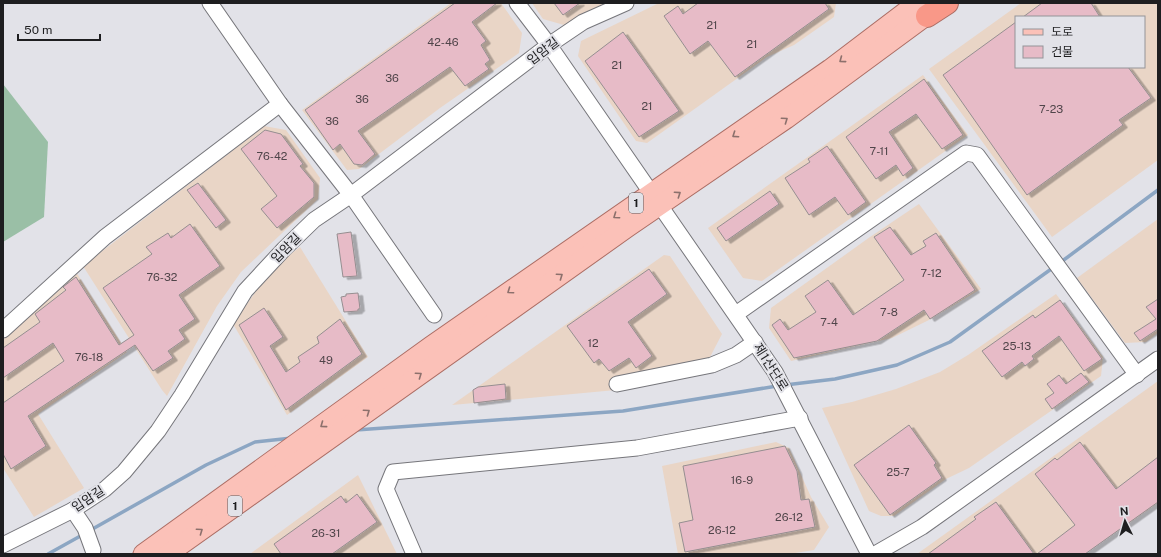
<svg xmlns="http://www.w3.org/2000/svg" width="1161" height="557" font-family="'Public Sans','Noto Sans KR',sans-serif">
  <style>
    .industrial { fill: #e9d5c6; fill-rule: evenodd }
    .forest { fill: #9abfa6 }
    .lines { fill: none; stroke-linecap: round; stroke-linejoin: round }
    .stream { stroke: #8ca6c3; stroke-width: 3.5 }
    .building { fill: #e7bbc7; stroke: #958e90; filter: url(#shadow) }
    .minor-casing { stroke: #76767b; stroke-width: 17 }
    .major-casing { stroke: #ac6d64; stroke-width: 21 }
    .highway-casing { stroke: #ac6d64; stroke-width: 24 }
    .minor { stroke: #fff; stroke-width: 15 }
    .major { stroke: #fbc1b8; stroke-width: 19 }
    .highway { stroke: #f99888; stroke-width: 22 }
    .oneway { stroke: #8c706c }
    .labels { text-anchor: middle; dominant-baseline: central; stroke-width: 4; stroke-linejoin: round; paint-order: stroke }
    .number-label { font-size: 11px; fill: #50454a }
    .shield { fill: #e2e2e8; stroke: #59595c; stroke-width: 1 }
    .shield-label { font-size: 12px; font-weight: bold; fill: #1e1e20 }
    .street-label { font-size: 13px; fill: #1e1e20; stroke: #e2e2e8 }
  </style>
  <defs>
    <filter id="shadow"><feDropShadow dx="4.5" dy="2.5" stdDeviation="0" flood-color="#0004"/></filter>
  </defs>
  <rect width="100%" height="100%" fill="#e2e2e8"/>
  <g class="industrial">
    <path d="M 451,3 L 501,3 L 522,33 L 519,53 L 440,108 L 359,169 L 347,170 L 302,110 Z"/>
    <path d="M 532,3 L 607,3 L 564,25 L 543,19 Z"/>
    <path d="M 659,3 L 836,3 L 834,17 L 794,45 L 767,57 L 647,143 L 636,141 L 578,56 L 581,41 Z"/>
    <path d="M 1021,3 L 1158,3 L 1158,160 L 1052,237 L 929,69 ZM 1016,17 L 1144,17 L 1144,67 L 1016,67 Z"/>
    <path d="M 923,75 L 968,135 L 762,281 L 743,278 L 708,228 Z"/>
    <path d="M 264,126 L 286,130 L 320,178 L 318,199 L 241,272 L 217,306 L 167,396 L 162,390 L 83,266 Z"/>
    <path d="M 919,204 L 981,289 L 929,320 L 892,338 L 791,361 L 769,328 L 771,308 L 870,237 Z"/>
    <path d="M 1158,219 L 1158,333 L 1146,342 L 1125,343 L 1077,278 Z"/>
    <path d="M 300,247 L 368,357 L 287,415 L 233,324 L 256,291 L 285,258 Z"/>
    <path d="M 664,255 L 670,256 L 722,334 L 709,359 L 616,390 L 452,405 Z"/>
    <path d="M 76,272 L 127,352 L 38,414 L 84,488 L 34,517 L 3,468 L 3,340 Z"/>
    <path d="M 1056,294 L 1103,357 L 1101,376 L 969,468 L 946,479 L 894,516 L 881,516 L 869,511 L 822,408 L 852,402 L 896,389 L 940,372 L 968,355 Z"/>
    <path d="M 1158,381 L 1158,503 L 1085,554 L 917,554 Z"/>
    <path d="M 776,442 L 789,448 L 811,497 L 829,527 L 814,550 L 789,554 L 678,554 L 662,466 Z"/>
    <path d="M 358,475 L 397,554 L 250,554 Z"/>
  </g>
  <path class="forest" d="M 3,84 L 48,142 L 44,217 L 3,242 Z"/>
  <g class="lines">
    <g class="stream">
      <path d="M 1061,262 L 1158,190"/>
      <path d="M 785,385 L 835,379 L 897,365 L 950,342 L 1054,267"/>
      <path d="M 356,430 L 623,411 L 777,386"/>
      <path d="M 89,531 L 206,465 L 255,442 L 292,438"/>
      <path d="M 48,554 L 84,534"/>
    </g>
  </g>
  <g class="building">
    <path d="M 455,3 L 497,3 L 472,22 L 486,41 L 481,45 L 490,60 L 485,64 L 489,69 L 465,86 L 450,67 L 358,131 L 375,154 L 362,165 L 354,164 L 340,144 L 333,150 L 305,110 Z"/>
    <path d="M 554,3 L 580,3 L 563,15 Z"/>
    <path d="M 698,3 L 825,3 L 829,9 L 735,77 L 708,41 L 690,54 L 664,16 L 678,6 L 683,14 Z"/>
    <path d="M 1042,3 L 1091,3 L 1100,17 L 1023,17 Z"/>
    <path d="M 1016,22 L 1016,67 L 1128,67 L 1151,98 L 1119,120 L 1123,125 L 1027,195 L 943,75 Z"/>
    <path d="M 623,32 L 679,111 L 639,137 L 585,61 Z"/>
    <path d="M 924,79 L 963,135 L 942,149 L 916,114 L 889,132 L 913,168 L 903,176 L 896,165 L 876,179 L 846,137 Z"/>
    <path d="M 265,130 L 281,134 L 303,164 L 300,166 L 314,183 L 314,197 L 277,228 L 261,209 L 277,196 L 241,149 Z"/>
    <path d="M 827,146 L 866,202 L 848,215 L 835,197 L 809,215 L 785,178 L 810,162 L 808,159 Z"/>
    <path d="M 198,183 L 226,220 L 216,228 L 187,190 Z"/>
    <path d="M 770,191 L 779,204 L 726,241 L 717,228 Z"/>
    <path d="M 190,224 L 220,266 L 179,295 L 195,319 L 179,330 L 185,339 L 168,351 L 173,358 L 153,371 L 135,345 L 28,416 L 46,446 L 11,469 L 3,454 L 3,403 L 64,361 L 53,343 L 3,378 L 3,348 L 40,322 L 35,314 L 66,290 L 63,287 L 76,277 L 119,345 L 134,335 L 103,288 L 152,254 L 146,247 L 168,233 L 171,238 Z"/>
    <path d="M 890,227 L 911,255 L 926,246 L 923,241 L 936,233 L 975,290 L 930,319 L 924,310 L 877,341 L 794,358 L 772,325 L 780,319 L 788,330 L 816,312 L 805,296 L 828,280 L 853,315 L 904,280 L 874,237 Z"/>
    <path d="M 351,232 L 357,276 L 343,277 L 337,234 Z"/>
    <path d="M 649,269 L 667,294 L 628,322 L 652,356 L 636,368 L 629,358 L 609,371 L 599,359 L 594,363 L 567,326 Z"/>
    <path d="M 358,293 L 360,309 L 358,309 L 358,311 L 344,312 L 341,297 L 346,296 L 346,294 Z"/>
    <path d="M 1158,299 L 1158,329 L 1140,341 L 1134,333 L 1156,319 L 1146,307 Z"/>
    <path d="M 1060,300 L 1102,359 L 1084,371 L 1059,336 L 1032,356 L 1034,359 L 1025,366 L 1022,362 L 1002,377 L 982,351 L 1033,315 L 1035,318 Z"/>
    <path d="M 264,308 L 283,337 L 270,346 L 286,372 L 300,362 L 298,357 L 319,343 L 317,337 L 340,319 L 362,354 L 286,410 L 239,325 Z"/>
    <path d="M 1081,373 L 1089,382 L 1052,409 L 1045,399 L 1054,393 L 1047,384 L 1059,375 L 1066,384 Z"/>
    <path d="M 505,384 L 506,399 L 474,403 L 473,390 L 478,387 Z"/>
    <path d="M 909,425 L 936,463 L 934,465 L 942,478 L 890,515 L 854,465 Z"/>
    <path d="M 1080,442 L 1116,489 L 1158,457 L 1158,502 L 1085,554 L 1037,554 L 1075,525 L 1035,474 L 1055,458 L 1057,460 Z"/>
    <path d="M 785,446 L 797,471 L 801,500 L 809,499 L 815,527 L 685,552 L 679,523 L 693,520 L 683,466 Z"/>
    <path d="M 357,494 L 377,522 L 332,554 L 281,554 L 274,544 L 341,496 L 346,503 Z"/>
    <path d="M 996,502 L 1034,554 L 928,554 L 976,519 L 974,517 Z"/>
  </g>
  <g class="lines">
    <g class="minor-casing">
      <g id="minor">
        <path d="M 210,3 L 280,104 L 351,195 L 434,315"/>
        <path d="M 517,3 L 549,45 L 775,372 L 869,554"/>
        <path d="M 736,314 L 966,153 L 977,155 L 1137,375"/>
        <path d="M 3,330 L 105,237 L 280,104"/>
        <path d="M 617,384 L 712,365 L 736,355 L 755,342"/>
        <path d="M 73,510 L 85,528 L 93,550"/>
        <path d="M 3,545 L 73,510 L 105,489 L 124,472 L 158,431 L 182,395 L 245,291 L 284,249 L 314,220 L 351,195 L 549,45 L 583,22 L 626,3"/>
        <path d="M 414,554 L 386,489 L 393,472 L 637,448 L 800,418"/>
        <path d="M 875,554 L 922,527 L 1158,359"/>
      </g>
    </g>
    <g class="major-casing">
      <g id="major">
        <path d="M 143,554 L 431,346 L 830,69 L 917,3"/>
        <path d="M 168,554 L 628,227 L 786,119 L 938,7"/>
      </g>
    </g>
    <g class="highway-casing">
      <path id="highway" d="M 927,16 L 947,3"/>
    </g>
    <use href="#minor" class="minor"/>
    <use href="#major" class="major"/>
    <use href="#highway" class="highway"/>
  </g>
  <defs><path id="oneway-chevron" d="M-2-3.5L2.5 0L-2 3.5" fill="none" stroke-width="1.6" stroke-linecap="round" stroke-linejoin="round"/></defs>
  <g class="oneway">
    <use href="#oneway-chevron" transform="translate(842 60) rotate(143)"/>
    <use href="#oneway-chevron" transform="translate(785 120) rotate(-35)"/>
    <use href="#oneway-chevron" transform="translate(735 135) rotate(146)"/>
    <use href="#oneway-chevron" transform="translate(678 194) rotate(-34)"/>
    <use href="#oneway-chevron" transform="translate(616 216) rotate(145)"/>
    <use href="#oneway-chevron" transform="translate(560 276) rotate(-35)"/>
    <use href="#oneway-chevron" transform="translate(510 291) rotate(145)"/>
    <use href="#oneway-chevron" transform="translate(419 375) rotate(-35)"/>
    <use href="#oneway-chevron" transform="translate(367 412) rotate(-35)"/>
    <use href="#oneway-chevron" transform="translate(323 425) rotate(144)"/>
    <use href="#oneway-chevron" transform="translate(200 531) rotate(-35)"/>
  </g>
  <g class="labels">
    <g class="number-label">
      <text x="712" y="25">21</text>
      <text x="443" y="42">42-46</text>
      <text x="752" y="44">21</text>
      <text x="617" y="65">21</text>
      <text x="392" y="78">36</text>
      <text x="362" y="99">36</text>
      <text x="647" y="106">21</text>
      <text x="1051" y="109">7-23</text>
      <text x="332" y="121">36</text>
      <text x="879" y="151">7-11</text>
      <text x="272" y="156">76-42</text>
      <text x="931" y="273">7-12</text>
      <text x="162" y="277">76-32</text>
      <text x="889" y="312">7-8</text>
      <text x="829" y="322">7-4</text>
      <text x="593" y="343">12</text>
      <text x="1017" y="346">25-13</text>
      <text x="89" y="357">76-18</text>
      <text x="326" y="360">49</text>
      <text x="898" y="472">25-7</text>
      <text x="742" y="480">16-9</text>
      <text x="789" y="517">26-12</text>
      <text x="722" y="530">26-12</text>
      <text x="326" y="533">26-31</text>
    </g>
    <g class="shield">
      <rect x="629" y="193" width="14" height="20" rx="3"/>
      <rect x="228" y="496" width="14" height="20" rx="3"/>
    </g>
    <g class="shield-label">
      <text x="636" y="203">1</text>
      <text x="235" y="506">1</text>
    </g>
    <g class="street-label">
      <text transform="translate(543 51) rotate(-37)">입암길</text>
      <text transform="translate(286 248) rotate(-45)">입암길</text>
      <text transform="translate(771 367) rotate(58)">제1산단로</text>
      <text transform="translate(88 499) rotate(-33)">입암길</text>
    </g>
  </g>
  <rect width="1161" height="557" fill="none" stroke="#1e1e20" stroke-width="8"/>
  <rect x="1015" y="16" width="130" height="52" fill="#e2e2e8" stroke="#949498"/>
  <rect x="1023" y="29" width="20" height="6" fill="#fbc1b8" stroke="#949498"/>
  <text x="1051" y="36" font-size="12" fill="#1e1e20">도로</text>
  <rect x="1023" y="46" width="20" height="12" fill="#e7bbc7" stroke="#949498"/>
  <text x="1051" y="56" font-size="12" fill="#1e1e20">건물</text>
  <g transform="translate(1125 521) rotate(355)" stroke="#e2e2e8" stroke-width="3" paint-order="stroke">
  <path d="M0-3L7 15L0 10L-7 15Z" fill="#1e1e20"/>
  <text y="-6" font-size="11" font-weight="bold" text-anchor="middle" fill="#1e1e20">N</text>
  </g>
  <path d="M18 34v6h82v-6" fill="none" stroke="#1e1e20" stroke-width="2"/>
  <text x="24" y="34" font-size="12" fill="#1e1e20" stroke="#e2e2e8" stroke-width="3" paint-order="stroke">50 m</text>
</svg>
